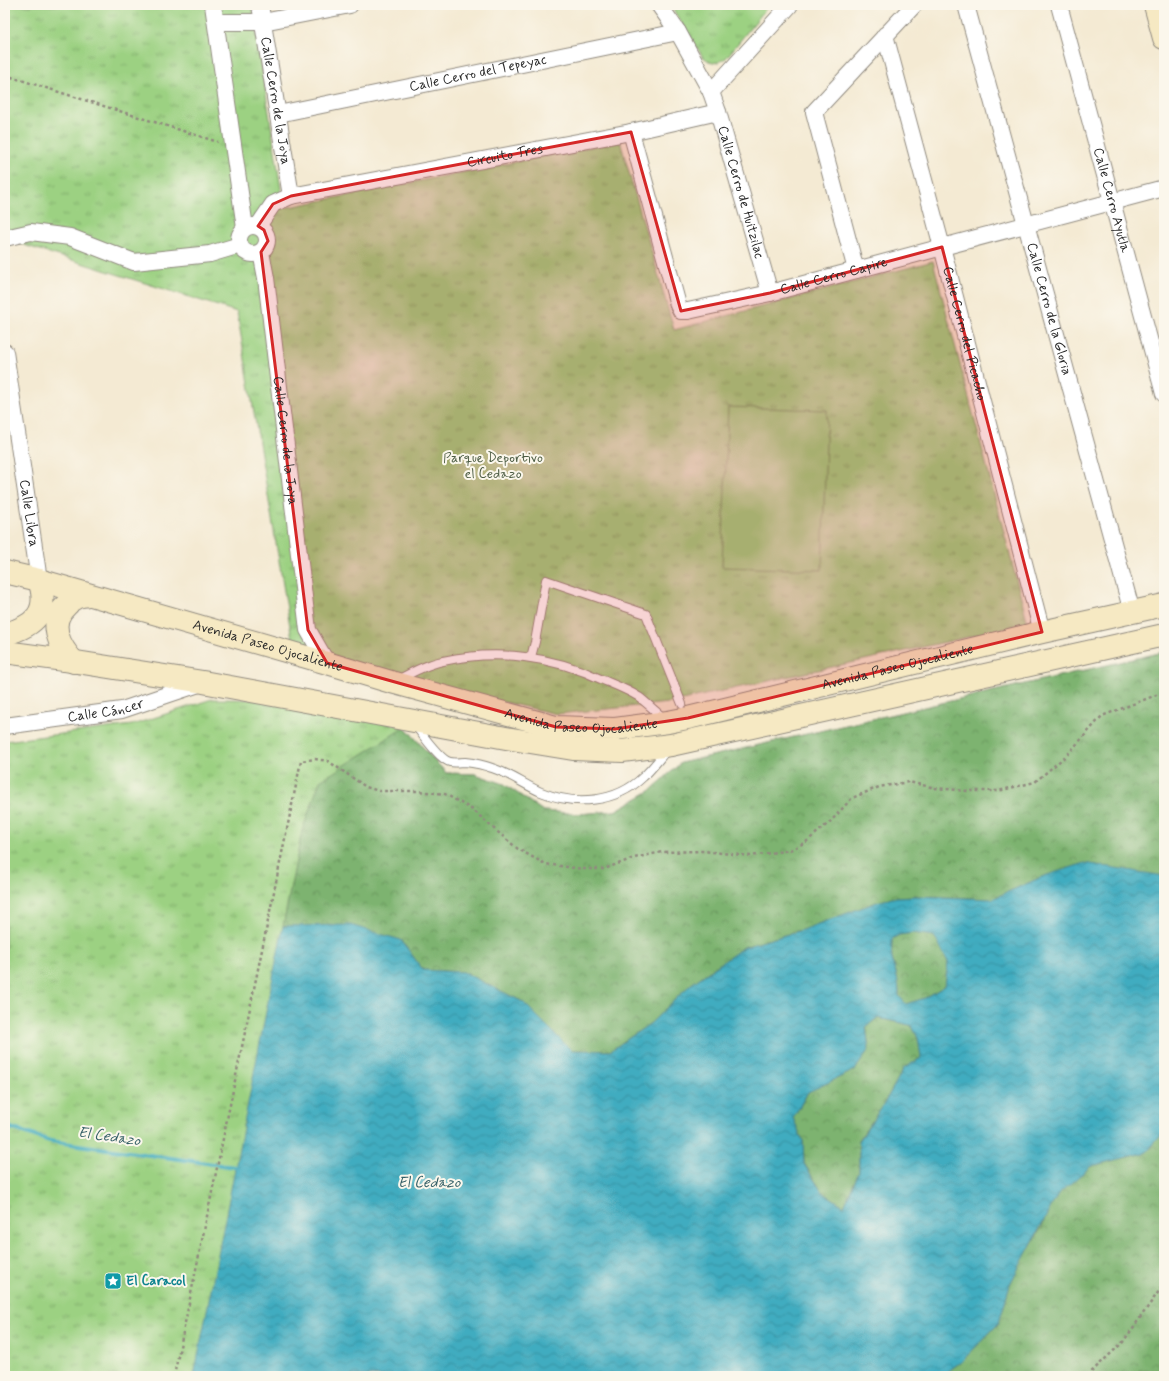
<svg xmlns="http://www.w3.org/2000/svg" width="1169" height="1381" font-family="Mynerve,sans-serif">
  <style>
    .grass { fill: url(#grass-tufts); stroke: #647e56 }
    .forest { fill: url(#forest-crowns); stroke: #546f4e }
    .garden { fill: #9cd182; stroke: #647e56 }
    .water { fill: url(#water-waves); stroke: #366c76; fill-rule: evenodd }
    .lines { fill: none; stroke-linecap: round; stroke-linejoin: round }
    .stream { stroke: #41acc0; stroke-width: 4 }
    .lane-casing { stroke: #908a7f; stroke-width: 10 }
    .street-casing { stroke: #908a7f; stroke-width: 18 }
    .secondary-casing { stroke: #908a7f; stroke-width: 24 }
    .path { stroke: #908a7f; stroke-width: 2.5; stroke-dasharray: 3 3; stroke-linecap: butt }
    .lane { stroke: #fff; stroke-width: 8 }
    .street { stroke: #fff; stroke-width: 16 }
    .secondary { stroke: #f6e9c3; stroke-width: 22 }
    .marked { fill: #d62828; fill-opacity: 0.2; stroke: #d62828; stroke-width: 3; stroke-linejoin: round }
    .labels { text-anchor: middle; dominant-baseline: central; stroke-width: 4; stroke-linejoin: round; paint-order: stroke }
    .street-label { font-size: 14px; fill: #2b2b2b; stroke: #fbf7ec }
    .park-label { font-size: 14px; fill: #4d5d45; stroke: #fbf7ec }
    .culture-label { font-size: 14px; font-weight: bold; fill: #0d838f; stroke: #fbf7ec; text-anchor: start }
    .water-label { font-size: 15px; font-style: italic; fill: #345f67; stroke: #fbf7ec }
  </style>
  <defs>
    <pattern id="grass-tufts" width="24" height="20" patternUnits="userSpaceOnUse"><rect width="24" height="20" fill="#9cd182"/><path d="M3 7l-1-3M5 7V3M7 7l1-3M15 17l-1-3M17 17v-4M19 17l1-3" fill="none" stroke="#7faa6b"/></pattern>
    <pattern id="forest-crowns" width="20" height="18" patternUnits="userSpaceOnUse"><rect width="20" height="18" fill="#7db370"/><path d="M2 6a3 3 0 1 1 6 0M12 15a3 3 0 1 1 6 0" fill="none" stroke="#67925c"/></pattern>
    <pattern id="water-waves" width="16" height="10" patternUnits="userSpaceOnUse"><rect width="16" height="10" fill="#41acc0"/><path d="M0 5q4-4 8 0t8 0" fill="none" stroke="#378c9c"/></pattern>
  </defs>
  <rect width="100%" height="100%" fill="#fbf7ec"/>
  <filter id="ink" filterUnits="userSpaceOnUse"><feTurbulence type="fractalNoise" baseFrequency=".025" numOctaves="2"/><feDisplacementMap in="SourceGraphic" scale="8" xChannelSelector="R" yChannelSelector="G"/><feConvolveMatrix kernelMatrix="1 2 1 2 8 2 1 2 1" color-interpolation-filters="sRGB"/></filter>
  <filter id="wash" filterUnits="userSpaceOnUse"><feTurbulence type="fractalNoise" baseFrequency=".012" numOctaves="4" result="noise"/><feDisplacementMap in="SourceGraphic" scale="16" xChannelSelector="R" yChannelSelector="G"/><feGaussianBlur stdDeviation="0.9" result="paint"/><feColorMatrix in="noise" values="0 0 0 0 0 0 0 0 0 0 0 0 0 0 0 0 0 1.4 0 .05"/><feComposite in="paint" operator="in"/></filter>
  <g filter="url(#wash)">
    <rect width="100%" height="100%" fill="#f4ead3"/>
    <g class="grass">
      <path d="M 5,5 L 252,5 L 284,208 L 620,141 L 674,330 L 933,261 L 1028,624 L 668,703 L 557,714 L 427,685 L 293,644 L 237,312 L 5,239 Z"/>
      <path d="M 670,5 L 769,5 L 726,58 L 719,62 L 712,63 L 703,57 Z"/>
      <path d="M 1164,652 L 1164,1376 L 5,1376 L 5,741 L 132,725 L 212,699 L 293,700 L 405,727 L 446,773 L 475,774 L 504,784 L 543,811 L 579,814 L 615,811 L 650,791 L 681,763 Z"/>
    </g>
    <g class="forest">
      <path d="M 1164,652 L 1164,876 L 1044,876 L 992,899 L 915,896 L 897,897 L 877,902 L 802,930 L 744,947 L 690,985 L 651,1023 L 610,1051 L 571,1050 L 523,1002 L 463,972 L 423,970 L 401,940 L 283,926 L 302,831 L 320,781 L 405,727 L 446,773 L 475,774 L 504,784 L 543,811 L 579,814 L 615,811 L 650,791 L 681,763 Z"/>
      <path d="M 913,933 L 934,936 L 948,962 L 945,986 L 925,998 L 906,1004 L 899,997 C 899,980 896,973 892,958 C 891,952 892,945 892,939 L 899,935 Z"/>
      <path d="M 877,1018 L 902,1023 L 912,1026 L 918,1038 L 922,1058 L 904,1068 L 885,1102 L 859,1140 L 859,1172 L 844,1206 L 822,1192 L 804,1163 L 803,1141 L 793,1118 L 808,1092 L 855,1070 L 869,1049 L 866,1027 Z"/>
      <path d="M 1164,1132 L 1164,1370 L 1140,1370 L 1140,1376 L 942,1376 L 963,1360 L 999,1323 L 1010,1284 L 1025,1254 L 1042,1227 L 1052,1195 L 1091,1166 L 1147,1152 Z"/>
    </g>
    <path class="garden" d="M 728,407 L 827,410 L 822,570 L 722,567 Z"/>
    <path class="water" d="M 1085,863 L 1164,876 L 1164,1132 L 1147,1152 L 1091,1166 L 1058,1194 L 1010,1284 L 999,1323 L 963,1360 L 942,1376 L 194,1376 L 283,926 L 350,925 L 401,940 L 423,970 L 463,972 L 523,1002 L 571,1050 L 610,1051 L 651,1023 L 690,985 L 744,947 L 802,930 L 877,902 L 896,897 L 915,896 L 992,899 L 1044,876 ZM 913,933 L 934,936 L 948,962 L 945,986 L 925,998 L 906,1004 L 899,996 C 899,981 896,973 892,959 C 891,953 892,945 892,939 L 899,935 ZM 877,1018 L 902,1023 L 912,1026 L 918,1038 L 921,1058 L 904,1068 L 885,1102 L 859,1141 L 859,1172 L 844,1206 L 822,1192 L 804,1164 L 803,1141 L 793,1118 L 808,1092 L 855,1070 L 869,1049 L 866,1027 Z"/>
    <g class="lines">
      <path class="stream" d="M 5,1126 L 50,1141 L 235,1167"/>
    </g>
  </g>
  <g filter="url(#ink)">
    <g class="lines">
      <g class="lane-casing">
        <g id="lane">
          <path d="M 531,657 L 535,642 L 546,580 L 646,614 L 682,704"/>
          <path d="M 398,680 C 412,672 428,664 443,661 C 497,649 553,656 603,680 C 615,685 628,690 639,697 C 648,704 656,712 665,719"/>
          <path d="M 415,725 C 422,734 440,760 450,762 C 455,763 460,762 465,762 C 474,763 484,765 492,768 C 509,773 525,785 541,792 C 575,806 616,803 643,777 C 652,769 659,759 667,750"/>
        </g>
      </g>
      <g class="street-casing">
        <g id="street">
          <path d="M 213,5 L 245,228"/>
          <path id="s1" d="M 260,5 L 291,196"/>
          <path id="s2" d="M 659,5 L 678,32 L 711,92 L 718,112 L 770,293"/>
          <path id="s3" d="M 966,5 L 1132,612"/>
          <path id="s4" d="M 1059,5 L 1164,394"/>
          <path d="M 216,22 L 263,22 L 350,5"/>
          <path id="s5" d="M 885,35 L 942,247 L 1042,632"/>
          <path d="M 711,92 L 790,5"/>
          <path id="s6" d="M 278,114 L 678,32"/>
          <path id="s7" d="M 631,132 L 678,305 L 681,311 L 688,311 L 770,293 L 1164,188"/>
          <circle cx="253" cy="240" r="14"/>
          <path id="s8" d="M 258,226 L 273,204 L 291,196 L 631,132 L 718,112"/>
          <path d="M 5,238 L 31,232 L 70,237 L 134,262 L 210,254 L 240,245"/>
          <path id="s9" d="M 261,252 L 266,278 L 308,630 L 327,663"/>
          <path d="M 856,270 L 814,112 L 914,5"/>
          <path id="s10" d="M 5,352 L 39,580"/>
          <path id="s11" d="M 5,726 L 122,710 L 202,683"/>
        </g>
      </g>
      <g class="secondary-casing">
        <g id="secondary">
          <path d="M 1155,5 L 1164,38"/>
          <path id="s12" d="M 5,572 L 39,580 L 327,663 L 391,682 L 556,727 L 615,729 L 668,722 L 688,718 L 1042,632 L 1164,605"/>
          <path d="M 5,634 C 35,626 50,612 39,580"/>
          <path d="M 5,652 L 64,660 L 203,682 L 506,738 L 573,749 L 622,751 L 671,745 L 1164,635"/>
          <path d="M 74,662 C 59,646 47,622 67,605 C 69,603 71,600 74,599 C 78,596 84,596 89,595"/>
        </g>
      </g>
      <g class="path">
        <path d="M 5,75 L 218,142"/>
        <path d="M 174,1376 L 301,761 L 315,759 L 328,761 L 366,787 L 379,791 L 418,791 L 445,794 L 473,810 L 493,828 L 518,849 L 545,864 L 583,869 L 604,869 L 634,858 L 662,852 L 703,851 L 751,856 L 790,850 L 806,842 L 831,821 L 852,798 L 879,787 L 909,782 L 935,788 L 968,791 L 998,791 L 1035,782 L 1068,754 L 1102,716 L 1164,692"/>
        <path d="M 1087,1376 L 1123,1342 L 1164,1284"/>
      </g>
      <use href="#lane" class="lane"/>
      <use href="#street" class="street"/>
      <use href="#secondary" class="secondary"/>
    </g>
  </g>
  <path class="marked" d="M 631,132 L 681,311 L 770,293 L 942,247 L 1042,632 L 688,718 L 615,729 L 556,727 L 327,663 L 308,630 L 261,252 L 268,241 L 264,230 L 258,226 L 273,204 L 291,196 Z"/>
  <defs>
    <g id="sight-square" transform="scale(0.9)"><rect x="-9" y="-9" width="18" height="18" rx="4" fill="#0f9aa8" stroke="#fbf7ec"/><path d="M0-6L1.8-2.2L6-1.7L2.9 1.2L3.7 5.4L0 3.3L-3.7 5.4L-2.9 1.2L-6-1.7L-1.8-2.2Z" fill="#fff"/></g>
  </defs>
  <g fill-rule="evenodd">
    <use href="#sight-square" x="113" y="1281"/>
  </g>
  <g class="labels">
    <g class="street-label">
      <text stroke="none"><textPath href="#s6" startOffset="204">Calle Cerro del Tepeyac</textPath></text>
      <text stroke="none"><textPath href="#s1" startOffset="97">Calle Cerro de la Joya</textPath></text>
      <text stroke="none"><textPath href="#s8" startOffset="264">Circuito Tres</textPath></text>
      <text stroke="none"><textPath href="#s2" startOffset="206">Calle Cerro de Huitzilac</textPath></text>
      <text stroke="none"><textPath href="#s4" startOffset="202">Calle Cerro Ayutla</textPath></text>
      <text stroke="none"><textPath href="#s7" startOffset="343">Calle Cerro Capire</textPath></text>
      <text stroke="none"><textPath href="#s3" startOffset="315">Calle Cerro de la Gloria</textPath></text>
      <text stroke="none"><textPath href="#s5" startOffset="309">Calle Cerro del Picacho</textPath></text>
      <text stroke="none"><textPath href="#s9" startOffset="190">Calle Cerro de la Joya</textPath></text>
      <text stroke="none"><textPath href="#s10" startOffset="163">Calle Libra</textPath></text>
      <text stroke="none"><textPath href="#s12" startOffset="273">Avenida Paseo Ojocaliente</textPath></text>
      <text stroke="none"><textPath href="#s12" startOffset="921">Avenida Paseo Ojocaliente</textPath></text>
      <text stroke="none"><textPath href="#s11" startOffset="102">Calle Cáncer</textPath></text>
      <text stroke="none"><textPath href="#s12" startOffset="597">Avenida Paseo Ojocaliente</textPath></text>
    </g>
    <g class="park-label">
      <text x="493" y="458">Parque Deportivo<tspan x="493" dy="16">el Cedazo</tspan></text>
    </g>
    <g class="culture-label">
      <text x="126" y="1281">El Caracol</text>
    </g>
    <g class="water-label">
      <text transform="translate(109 1137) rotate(8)">El Cedazo</text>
      <text x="429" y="1183">El Cedazo</text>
    </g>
  </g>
  <rect width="1169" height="1381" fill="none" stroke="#fbf7ec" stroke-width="20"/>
</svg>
